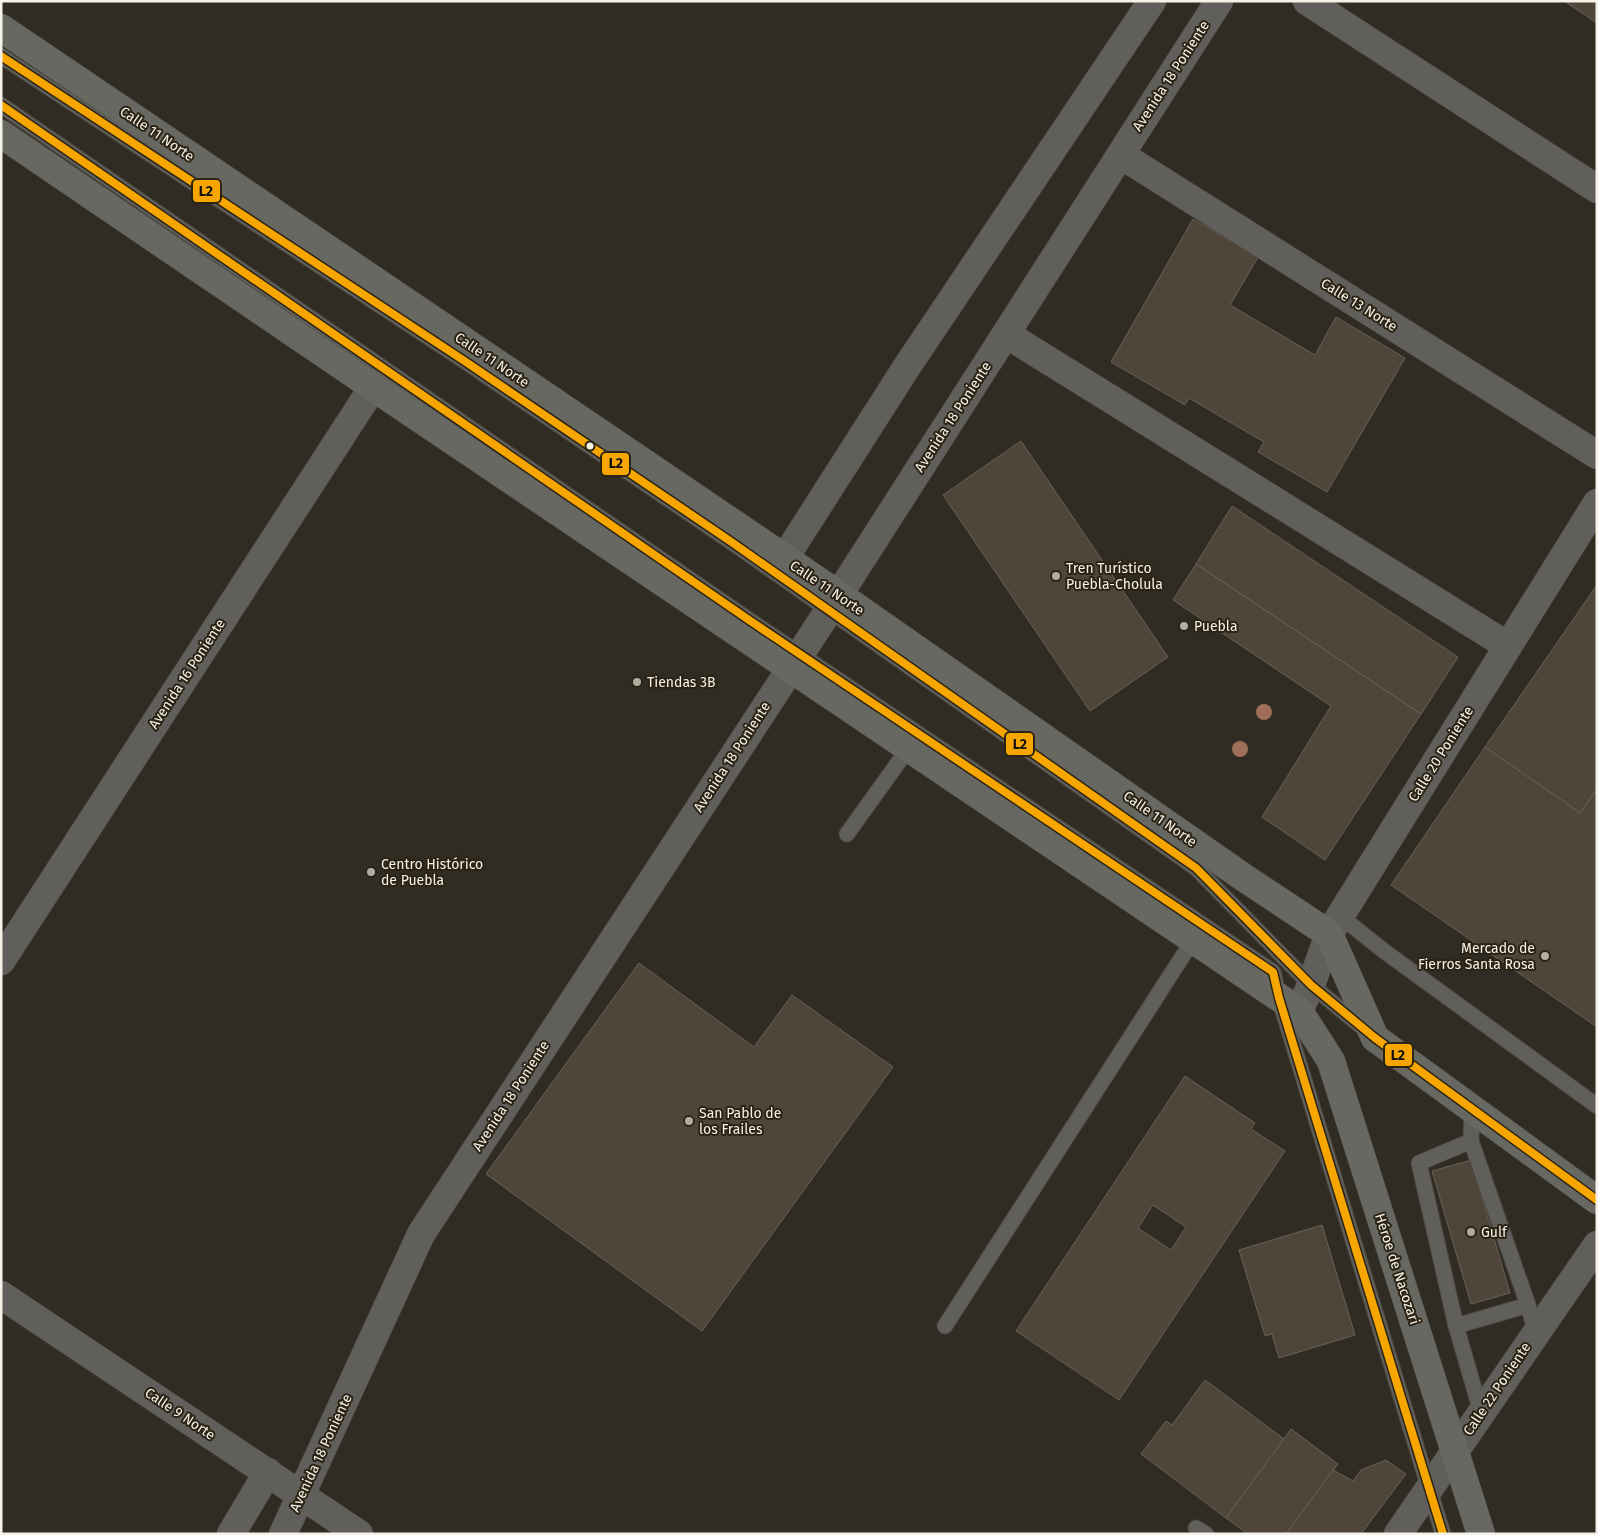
<svg xmlns="http://www.w3.org/2000/svg" width="1598" height="1535" font-family="'Fira Sans',sans-serif">
  <style>
    .building { fill: #4f4539; stroke: #66625b; fill-rule: evenodd }
    .lines { fill: none; stroke-linecap: round; stroke-linejoin: round }
    .service-casing { stroke: #4b473f; stroke-width: 17 }
    .minor-casing { stroke: #4b473f; stroke-width: 29 }
    .tertiary-casing { stroke: #4b473f; stroke-width: 29 }
    .primary-casing { stroke: #4b473f; stroke-width: 29 }
    .service { stroke: #605f5b; stroke-width: 15 }
    .minor { stroke: #605f5b; stroke-width: 28 }
    .tertiary { stroke: #605f5b; stroke-width: 28 }
    .primary { stroke: #686863; stroke-width: 28 }
    .bus-1-casing { stroke: #2b2314; stroke-width: 11 }
    .bus-1 { stroke: #f7a600; stroke-width: 8 }
    .tree { fill: #9f7057 }
    .bus-dot { fill: #f7f2e8; stroke: #2b2314; stroke-width: 2 }
    .poi-dot { fill: #b1ada3; stroke: #2b2314; stroke-width: 2 }
    .labels { text-anchor: middle; dominant-baseline: central; stroke-width: 4; stroke-linejoin: round; paint-order: stroke }
    .street-label { font-size: 14px; fill: #f7f2e8; stroke: #2b2314 }
    .poi-label { font-size: 14px; fill: #f7f2e8; stroke: #2b2314; text-anchor: start }
    .line-badge { stroke: #2b2314; stroke-width: 2 }
    .pale-badge-label { font-size: 14px; text-anchor: middle; font-weight: bold; fill: #111 }
  </style>
  <rect width="100%" height="100%" fill="#302c23"/>
  <g class="building">
    <path d="M 1564,1 L 1597,1 L 1597,23 Z"/>
    <path d="M 1193,219 L 1258,257 L 1230,305 L 1315,355 L 1336,317 L 1405,358 L 1327,492 L 1258,452 L 1264,442 L 1189,398 L 1185,405 L 1111,362 Z"/>
    <path d="M 1021,441 L 1168,657 L 1090,711 L 943,495 Z"/>
    <path d="M 1232,506 L 1458,657 L 1421,714 L 1196,564 Z"/>
    <path d="M 1196,564 L 1421,714 L 1325,860 L 1262,817 L 1331,706 L 1173,600 Z"/>
    <path d="M 1597,585 L 1597,789 L 1580,813 L 1485,747 Z"/>
    <path d="M 1485,747 L 1580,813 L 1597,789 L 1597,1027 L 1391,885 Z"/>
    <path d="M 639,963 L 754,1047 L 792,995 L 893,1067 L 702,1331 L 486,1174 Z"/>
    <path d="M 1185,1076 L 1255,1123 L 1251,1129 L 1285,1151 L 1119,1400 L 1016,1331 ZM 1153,1205 L 1186,1227 L 1171,1250 L 1138,1228 Z"/>
    <path d="M 1471,1160 L 1510,1293 L 1471,1304 L 1432,1171 Z"/>
    <path d="M 1322,1225 L 1355,1335 L 1279,1358 L 1272,1334 L 1265,1336 L 1239,1250 Z"/>
    <path d="M 1205,1380 L 1284,1439 L 1226,1518 L 1141,1454 L 1166,1421 L 1172,1425 Z"/>
    <path d="M 1291,1429 L 1338,1464 L 1286,1534 L 1248,1534 L 1226,1518 Z"/>
    <path d="M 1386,1460 L 1406,1474 L 1361,1534 L 1286,1534 L 1333,1470 L 1353,1481 L 1361,1470 Z"/>
  </g>
  <g class="lines">
    <g class="service-casing">
      <g id="service">
        <path d="M 1,56 L 463,360 L 730,541 L 1196,868 L 1311,985 L 1367,1031"/>
        <path d="M 1,105 L 749,620 L 1273,972 L 1279,998 L 1443,1534"/>
        <path d="M 847,834 L 908,749"/>
        <path d="M 1340,916 L 1384,951 L 1597,1106"/>
        <path d="M 1472,1109 L 1471,1141 L 1528,1305 L 1536,1333"/>
        <path d="M 1471,1141 L 1419,1163 L 1456,1326 L 1481,1412"/>
        <path d="M 945,1326 L 1193,940"/>
        <path d="M 1456,1326 L 1528,1305"/>
        <path d="M 1196,1528 L 1206,1534"/>
      </g>
    </g>
    <g class="minor-casing">
      <g id="minor">
        <path d="M 1307,1 L 1597,189"/>
        <path d="M 1121,155 L 1597,455"/>
        <path d="M 1006,334 L 1508,646"/>
        <path d="M 1,961 L 373,387"/>
        <path d="M 1299,1011 L 1311,985 L 1329,934 L 1597,503"/>
        <path d="M 1398,1534 L 1597,1245"/>
      </g>
    </g>
    <g class="tertiary-casing">
      <g id="tertiary">
        <path d="M 784,559 L 906,368 L 1152,1"/>
        <path d="M 1,1295 L 359,1534"/>
        <path d="M 231,1534 L 268,1472"/>
        <path d="M 283,1534 L 421,1234 L 829,610 L 1219,1"/>
      </g>
    </g>
    <g class="primary-casing">
      <g id="primary">
        <path d="M 1,28 L 640,460 L 839,595 L 1243,877 L 1329,934 L 1375,1038 L 1597,1200"/>
        <path d="M 1,134 L 373,387 L 1299,1011 L 1331,1061 L 1481,1534"/>
      </g>
    </g>
    <use href="#service" class="service"/>
    <use href="#minor" class="minor"/>
    <use href="#tertiary" class="tertiary"/>
    <use href="#primary" class="primary"/>
    <g class="bus-1-casing">
      <g id="bus-1">
        <path d="M 1,56 L 463,360 L 730,541 L 1196,868 L 1311,985 L 1375,1038 L 1597,1200"/>
        <path d="M 1,105 L 749,620 L 1273,972 L 1279,998 L 1443,1534"/>
      </g>
    </g>
    <use href="#bus-1" class="bus-1"/>
  </g>
  <g class="tree">
    <circle cx="1264" cy="712" r="8"/>
    <circle cx="1240" cy="749" r="8"/>
  </g>
  <circle class="bus-dot" cx="590" cy="446" r="4.5"/>
  <g class="poi-dot">
    <circle cx="1056" cy="576" r="5"/>
    <circle cx="1184" cy="626" r="5"/>
    <circle cx="637" cy="682" r="5"/>
    <circle cx="371" cy="872" r="5"/>
    <circle cx="1545" cy="956" r="5"/>
    <circle cx="689" cy="1121" r="5"/>
    <circle cx="1471" cy="1232" r="5"/>
  </g>
  <g class="labels">
    <g class="street-label">
      <text transform="translate(1171 76) rotate(-57)">Avenida 18 Poniente</text>
      <text transform="translate(157 134) rotate(34)">Calle 11 Norte</text>
      <text transform="translate(1359 305) rotate(32)">Calle 13 Norte</text>
      <text transform="translate(492 360) rotate(34)">Calle 11 Norte</text>
      <text transform="translate(953 417) rotate(-57)">Avenida 18 Poniente</text>
      <text transform="translate(827 588) rotate(34)">Calle 11 Norte</text>
      <text transform="translate(187 674) rotate(-57)">Avenida 16 Poniente</text>
      <text transform="translate(1441 754) rotate(-58)">Calle 20 Poniente</text>
      <text transform="translate(732 757) rotate(-57)">Avenida 18 Poniente</text>
      <text transform="translate(1160 819) rotate(35)">Calle 11 Norte</text>
      <text transform="translate(511 1096) rotate(-57)">Avenida 18 Poniente</text>
      <text transform="translate(1397 1269) rotate(72)">Héroe de Nacozari</text>
      <text transform="translate(1497 1389) rotate(-56)">Calle 22 Poniente</text>
      <text transform="translate(180 1414) rotate(34)">Calle 9 Norte</text>
      <text transform="translate(321 1453) rotate(-65)">Avenida 18 Poniente</text>
    </g>
    <g class="poi-label">
      <text x="1066" y="568">Tren Turístico<tspan x="1066" dy="16">Puebla-Cholula</tspan></text>
      <text x="1194" y="626">Puebla</text>
      <text x="647" y="682">Tiendas 3B</text>
      <text x="381" y="864">Centro Histórico<tspan x="381" dy="16">de Puebla</tspan></text>
      <text x="1535" y="948" text-anchor="end">Mercado de<tspan x="1535" dy="16">Fierros Santa Rosa</tspan></text>
      <text x="699" y="1113">San Pablo de<tspan x="699" dy="16">los Frailes</tspan></text>
      <text x="1481" y="1232">Gulf</text>
    </g>
  </g>
  <g class="line-badge">
    <rect x="192" y="179" width="29" height="24" rx="5" fill="#f7a600"/>
    <rect x="601" y="452" width="29" height="24" rx="5" fill="#f7a600"/>
    <rect x="1005" y="732" width="29" height="24" rx="5" fill="#f7a600"/>
    <rect x="1384" y="1043" width="29" height="24" rx="5" fill="#f7a600"/>
  </g>
  <g class="pale-badge-label">
    <text x="206" y="196">L2</text>
    <text x="616" y="468">L2</text>
    <text x="1020" y="749">L2</text>
    <text x="1398" y="1060">L2</text>
  </g>
  <rect width="1598" height="1535" fill="none" stroke="#f7f2e8" stroke-width="5"/>
</svg>
